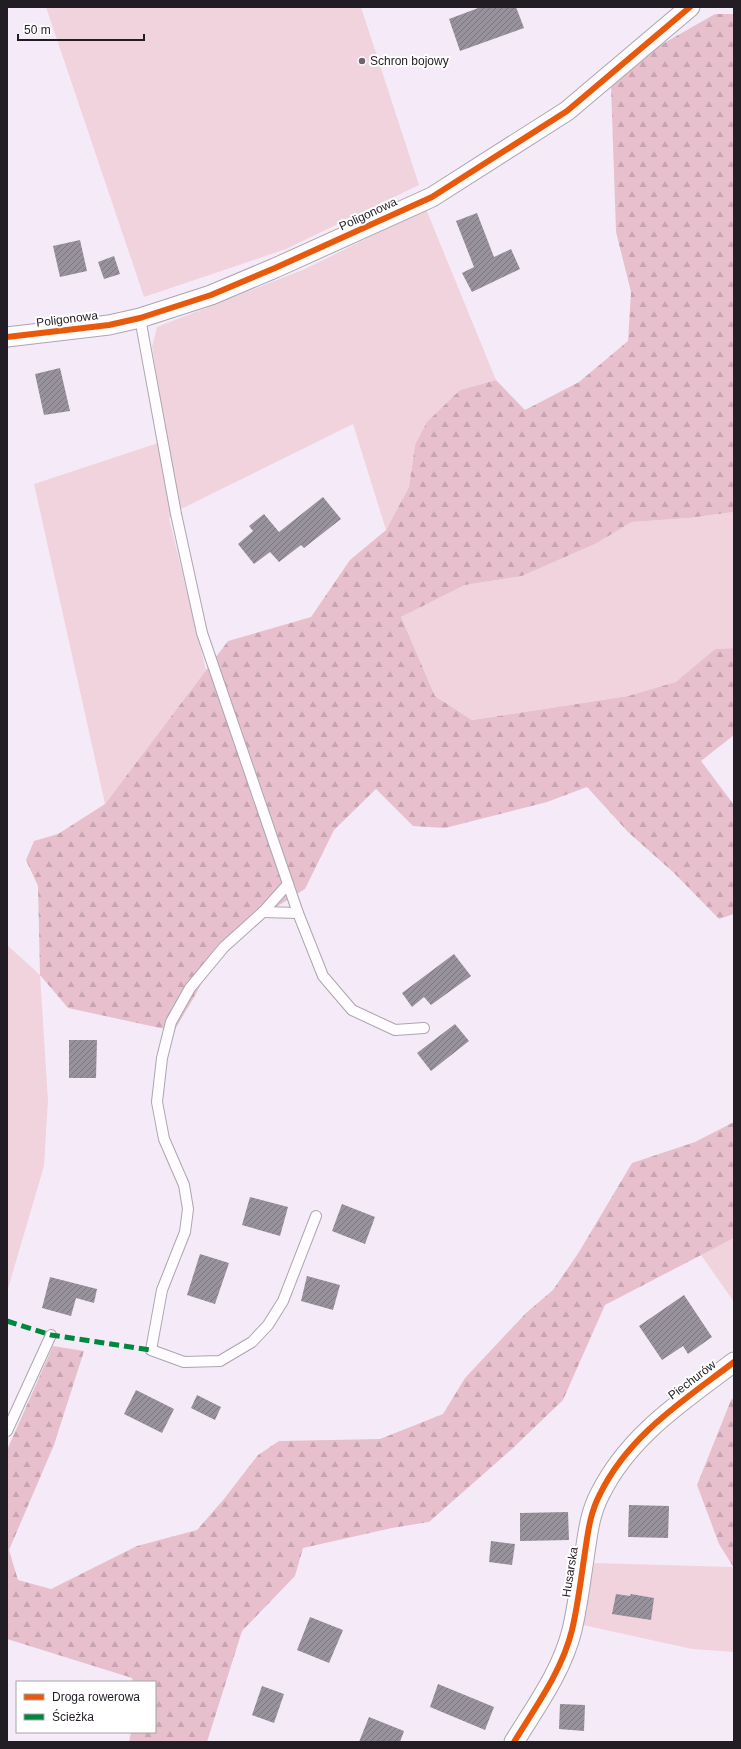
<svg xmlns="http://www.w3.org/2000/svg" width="741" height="1749" font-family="Helvetica,sans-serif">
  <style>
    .green { fill: #f0d3dd }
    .forest { fill: url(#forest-firs) }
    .building { fill: url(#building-hatch) }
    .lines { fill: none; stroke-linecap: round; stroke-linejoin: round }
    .service-casing { stroke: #aca5ae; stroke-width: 12 }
    .minor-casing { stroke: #aca5ae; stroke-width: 21 }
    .service { stroke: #fefcfe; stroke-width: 10 }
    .minor { stroke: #fefcfe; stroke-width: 19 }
    .quiet { stroke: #00873e; stroke-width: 5; stroke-dasharray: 10 5; stroke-linecap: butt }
    .cycleway-casing { stroke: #fff; stroke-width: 8 }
    .cycleway { stroke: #e8590c; stroke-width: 6 }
    .poi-dot { fill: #6c646e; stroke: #fff; stroke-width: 1.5 }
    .labels { text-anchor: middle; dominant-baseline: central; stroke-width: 4; stroke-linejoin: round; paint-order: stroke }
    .poi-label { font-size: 12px; fill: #221c24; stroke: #fff; text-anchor: start }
    .street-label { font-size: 12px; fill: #221c24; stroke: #fff }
  </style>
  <defs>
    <pattern id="forest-firs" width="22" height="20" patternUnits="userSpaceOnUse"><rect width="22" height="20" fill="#e8c0cd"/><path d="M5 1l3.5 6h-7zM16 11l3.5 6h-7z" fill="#c7a4b0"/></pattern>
    <pattern id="building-hatch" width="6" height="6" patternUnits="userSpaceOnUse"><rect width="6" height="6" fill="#98929c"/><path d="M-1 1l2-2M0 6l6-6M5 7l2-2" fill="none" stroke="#7c767f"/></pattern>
  </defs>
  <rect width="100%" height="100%" fill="#f5ebf8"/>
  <g class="green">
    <path d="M 46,7 L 361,7 L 419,185 L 286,249 L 144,297 Z"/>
    <path d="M 426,209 L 496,380 L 460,390 L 415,445 L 409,487 L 386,530 L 353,424 L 181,509 L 169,518 L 206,670 L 105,804 L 34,484 L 155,444 L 166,438 L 152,347 L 157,327 L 305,269 Z"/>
    <path d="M 734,512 L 734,648 L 715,649 L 677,682 L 628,696 L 472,720 L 435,696 L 401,617 L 465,585 L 522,576 L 595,544 L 632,522 L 689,518 Z"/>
    <path d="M 7,945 L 40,975 L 48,1101 L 44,1166 L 7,1292 Z"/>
    <path d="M 734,1238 L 734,1302 L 701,1255 Z"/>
    <path d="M 594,1563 L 733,1567 L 734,1652 L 692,1649 L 583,1625 Z"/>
  </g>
  <g class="forest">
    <path d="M 715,14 L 734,14 L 734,512 L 689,518 L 632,522 L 595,544 L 522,576 L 465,585 L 401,617 L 435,696 L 472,720 L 628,696 L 676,682 L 715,649 L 734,648 L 734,735 L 701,761 L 734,805 L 734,914 L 719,919 L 674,873 L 628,832 L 587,787 L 547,802 L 445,828 L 413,826 L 376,789 L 334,830 L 305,889 L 222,941 L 196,994 L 174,1031 L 68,1008 L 40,975 L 38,886 L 26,860 L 34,841 L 58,834 L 105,804 L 228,641 L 311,617 L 350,560 L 386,530 L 409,487 L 415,445 L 427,422 L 460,390 L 496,380 L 525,410 L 579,382 L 628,341 L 631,292 L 616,232 L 611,86 L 650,51 Z"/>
    <path d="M 734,1122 L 734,1238 L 605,1305 L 563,1400 L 512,1449 L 429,1522 L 392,1528 L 303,1548 L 295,1576 L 242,1631 L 207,1742 L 129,1742 L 131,1732 L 155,1732 L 155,1682 L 133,1682 L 132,1678 L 7,1639 L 7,1450 L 53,1346 L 84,1351 L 54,1445 L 9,1550 L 18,1580 L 51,1589 L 137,1546 L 197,1530 L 224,1499 L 258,1455 L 279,1441 L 380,1439 L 443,1414 L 465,1378 L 526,1313 L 553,1290 L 579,1252 L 632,1163 L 695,1142 Z"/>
    <path d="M 734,1398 L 734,1568 L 719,1544 L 697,1485 L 731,1400 Z"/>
  </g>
  <g class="building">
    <path d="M 481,7 L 516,7 L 524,28 L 460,51 L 449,19 Z"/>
    <path d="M 477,213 L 494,257 L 511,249 L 520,269 L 472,292 L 462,273 L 474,267 L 456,221 Z"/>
    <path d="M 80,240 L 87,271 L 60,277 L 53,246 Z"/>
    <path d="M 114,256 L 120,274 L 104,279 L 98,262 Z"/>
    <path d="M 60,368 L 70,411 L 44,415 L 35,374 Z"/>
    <path d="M 323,497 L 341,519 L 304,548 L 301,545 L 279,562 L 270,552 L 254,564 L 238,544 L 253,531 L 249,526 L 264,514 L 279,532 Z"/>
    <path d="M 454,954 L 471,976 L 431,1005 L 424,997 L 412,1007 L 402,993 Z"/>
    <path d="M 455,1024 L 469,1041 L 431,1071 L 417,1053 Z"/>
    <path d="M 69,1040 L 97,1040 L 96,1078 L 69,1078 Z"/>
    <path d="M 250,1197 L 288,1207 L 280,1236 L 242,1225 Z"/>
    <path d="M 342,1204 L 375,1217 L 365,1244 L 332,1231 Z"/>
    <path d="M 200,1254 L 229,1263 L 215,1304 L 187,1295 Z"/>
    <path d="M 307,1276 L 340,1285 L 333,1310 L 301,1301 Z"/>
    <path d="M 50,1277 L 97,1289 L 94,1303 L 76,1298 L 71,1316 L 42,1308 Z"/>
    <path d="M 684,1295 L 712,1337 L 688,1354 L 683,1346 L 662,1360 L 639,1326 Z"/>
    <path d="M 136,1390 L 174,1409 L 162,1433 L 124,1414 Z"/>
    <path d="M 197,1395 L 221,1407 L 215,1420 L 191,1408 Z"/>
    <path d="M 629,1505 L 669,1506 L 668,1538 L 628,1537 Z"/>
    <path d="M 568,1512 L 569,1540 L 520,1541 L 520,1513 Z"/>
    <path d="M 491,1541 L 515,1544 L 512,1565 L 489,1562 Z"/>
    <path d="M 616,1594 L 630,1596 L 631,1594 L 654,1598 L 651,1620 L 612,1614 Z"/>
    <path d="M 310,1617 L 343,1630 L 329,1663 L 297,1650 Z"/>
    <path d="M 438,1684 L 494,1707 L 485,1730 L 430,1707 Z"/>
    <path d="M 262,1686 L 284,1694 L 274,1723 L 252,1715 Z"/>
    <path d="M 560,1704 L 585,1705 L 584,1731 L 559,1729 Z"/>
    <path d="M 369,1717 L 404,1731 L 400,1742 L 359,1742 Z"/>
  </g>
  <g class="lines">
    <g class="service-casing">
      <g id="service">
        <path d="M 140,318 L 176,514 L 202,633 L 298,913 L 323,976 L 352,1010 L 395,1030 L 424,1028"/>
        <path d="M 288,884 L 263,912 L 224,947 L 190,988 L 171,1022 L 162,1058 L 157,1102 L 164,1139 L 184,1185 L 188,1209 L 185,1232 L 162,1290 L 151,1350 L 184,1362 L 220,1361 L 252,1342 L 268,1325 L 283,1301 L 316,1216"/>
        <path d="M 263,912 L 298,913"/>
        <path d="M 7,1431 L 51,1335"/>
      </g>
    </g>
    <g class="minor-casing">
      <g id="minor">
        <path d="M 7,337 L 109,325 L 140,318 L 211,295 L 275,268 L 432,197 L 567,111 L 690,7"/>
        <path d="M 514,1742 C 536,1706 562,1671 572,1630 C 578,1605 581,1578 585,1552 C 588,1532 590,1513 600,1494 C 629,1435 683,1401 734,1362"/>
      </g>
    </g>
    <use href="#service" class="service"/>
    <use href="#minor" class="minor"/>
    <path class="quiet" d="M 7,1321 L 51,1335 L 151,1350"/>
    <g class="cycleway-casing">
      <g id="cycleway">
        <path d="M 7,337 L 109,325 L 140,318 L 211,295 L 275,268 L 432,197 L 567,111 L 690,7"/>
        <path d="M 514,1742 C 536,1706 562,1671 572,1630 C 578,1605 581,1578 585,1552 C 588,1532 590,1513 600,1494 C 629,1435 683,1401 734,1362"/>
      </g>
    </g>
    <use href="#cycleway" class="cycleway"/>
  </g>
  <circle class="poi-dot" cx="362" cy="61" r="4"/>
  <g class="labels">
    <g class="poi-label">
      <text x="370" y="61">Schron bojowy</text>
    </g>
    <g class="street-label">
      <text transform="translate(368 214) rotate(-25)">Poligonowa</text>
      <text transform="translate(67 319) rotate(-7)">Poligonowa</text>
      <text transform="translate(692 1380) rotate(-37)">Piechurów</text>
      <text transform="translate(570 1572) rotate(-81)">Husarska</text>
    </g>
  </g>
  <rect width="741" height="1749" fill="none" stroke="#221c24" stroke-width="16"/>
  <rect x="16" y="1681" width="140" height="52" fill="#ffffff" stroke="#a7a4a7"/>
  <rect x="24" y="1694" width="20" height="6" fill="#e8590c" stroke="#a7a4a7"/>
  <text x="52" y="1701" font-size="12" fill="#221c24">Droga rowerowa</text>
  <rect x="24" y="1714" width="20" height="6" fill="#00873e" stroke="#a7a4a7"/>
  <text x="52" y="1721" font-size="12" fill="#221c24">Ścieżka</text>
  <path d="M18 34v6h126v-6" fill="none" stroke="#221c24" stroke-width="2"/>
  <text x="24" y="34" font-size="12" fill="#221c24" stroke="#ffffff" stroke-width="3" paint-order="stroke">50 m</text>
</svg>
